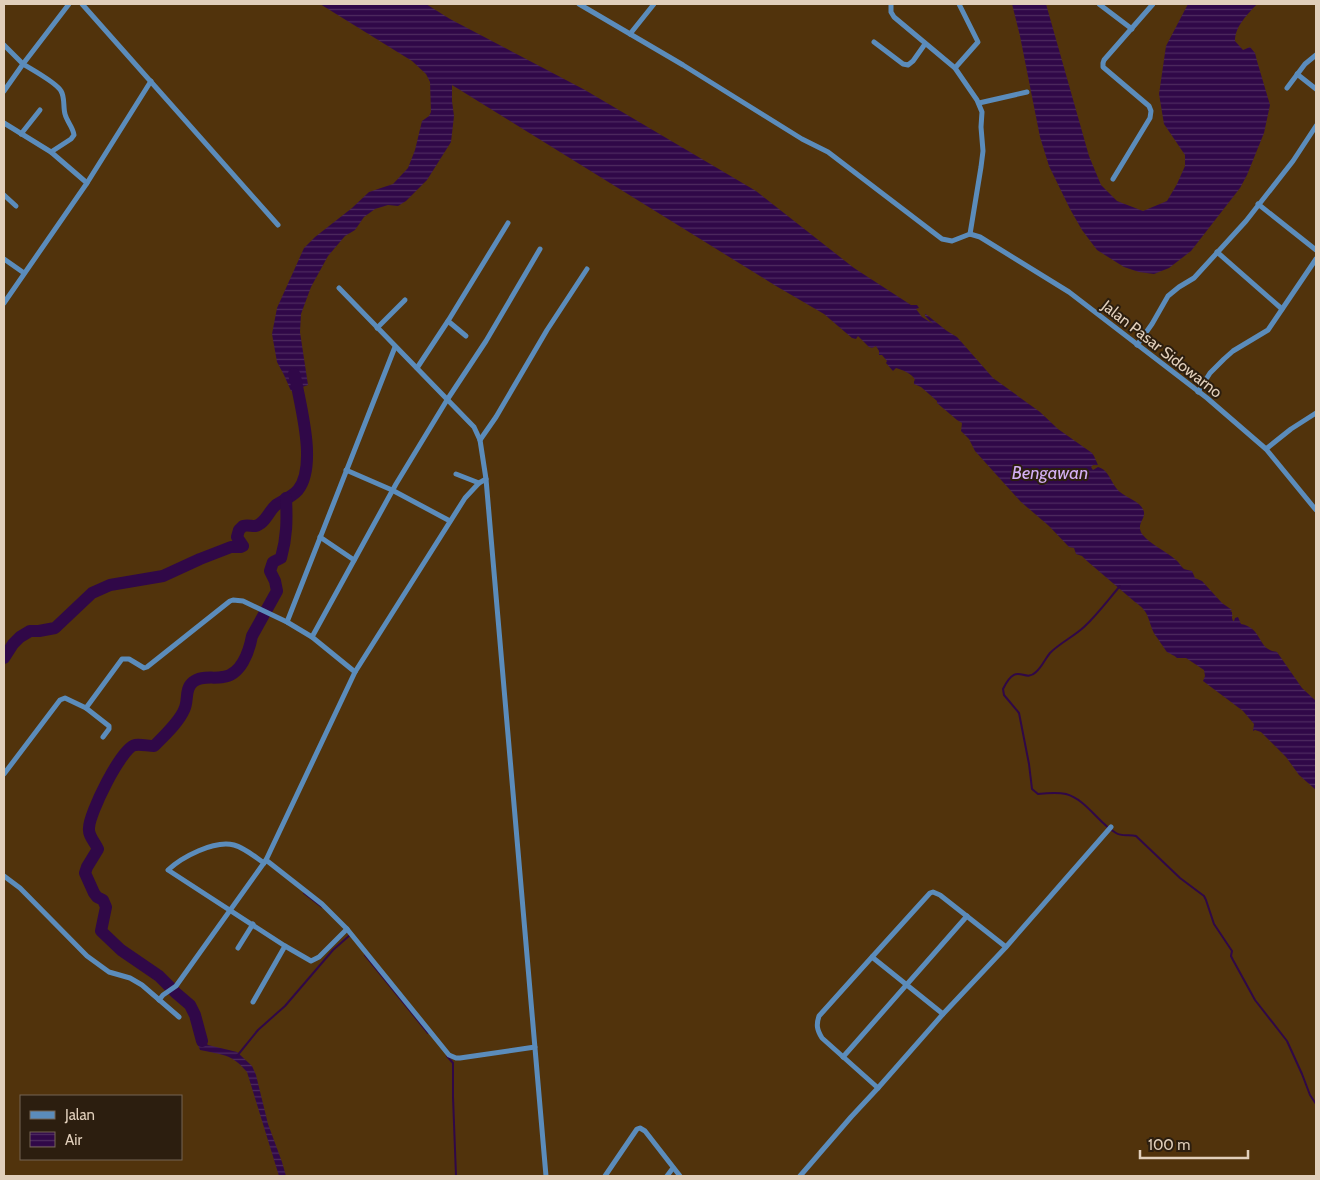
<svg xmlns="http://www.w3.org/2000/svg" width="1320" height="1180" font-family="Cabin,sans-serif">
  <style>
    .water { fill: url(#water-rules) }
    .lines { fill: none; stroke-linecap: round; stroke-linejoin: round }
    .stream { stroke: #300848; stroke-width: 2 }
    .river { stroke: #300848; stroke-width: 12 }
    .street { stroke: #5b8cbb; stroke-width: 5 }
    .labels { text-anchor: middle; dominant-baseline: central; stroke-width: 4; stroke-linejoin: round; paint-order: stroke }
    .street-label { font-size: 16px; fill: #e1cfbb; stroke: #2c1e0f }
    .water-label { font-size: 18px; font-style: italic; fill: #d4b0f4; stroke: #2c1e0f }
  </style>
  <defs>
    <pattern id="water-rules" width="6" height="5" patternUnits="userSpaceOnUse" patternTransform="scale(1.25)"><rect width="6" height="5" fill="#300848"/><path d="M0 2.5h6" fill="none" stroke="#4e2b60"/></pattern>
  </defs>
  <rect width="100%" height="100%" fill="#51330c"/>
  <g class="water">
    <path d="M 320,4 L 426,4 L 450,19 L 585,90 L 756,191 L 854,268 L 911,305 L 917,305 L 919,308 L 916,309 L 922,317 L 933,324 L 925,316 L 925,314 L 927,315 L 947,331 L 957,337 L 993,378 L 1040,412 L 1058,429 L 1092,453 L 1094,456 L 1098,465 L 1093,465 L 1091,467 L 1093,470 L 1098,467 C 1110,470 1111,485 1120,492 C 1127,498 1142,502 1144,512 C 1145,520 1136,524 1142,534 C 1151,545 1166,551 1176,560 C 1179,562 1181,567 1184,569 C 1186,570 1189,570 1192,571 L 1195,578 L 1202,581 L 1222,603 L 1232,610 L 1230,611 L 1232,612 L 1232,615 L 1233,616 L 1232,616 L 1232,618 L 1233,621 L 1234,621 L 1235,618 L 1238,617 L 1241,624 C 1263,628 1257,650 1277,652 L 1302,688 L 1316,701 L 1316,790 L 1299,775 L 1286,757 L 1261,732 L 1255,730 L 1253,731 L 1254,724 L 1243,711 L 1203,681 L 1205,676 L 1204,670 L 1186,658 L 1177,658 C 1174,655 1170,654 1167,652 C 1166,651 1157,637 1155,635 C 1147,620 1151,613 1135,602 L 1087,561 L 1082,556 L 1076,554 L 1074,548 L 1069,547 L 1049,526 L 1021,502 L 975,451 L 969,439 L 961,431 L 962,423 L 957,420 L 937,403 L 937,401 L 921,387 L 914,384 L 914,381 L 915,380 C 912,373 902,370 896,368 L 893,371 L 886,363 L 887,361 L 882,355 L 879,355 L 879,351 L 876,346 L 872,348 L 869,347 L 858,336 L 856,339 L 852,338 L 824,314 L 776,286 L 452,85 L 452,101 L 454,116 L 451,142 L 427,180 L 406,201 L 398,206 L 388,205 L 375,209 L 364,217 L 355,230 L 345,236 L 328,256 L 311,287 L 301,314 L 300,332 L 308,385 L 291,391 L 284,375 L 277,362 L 272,334 L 277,308 L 304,248 L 315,237 L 352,208 L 369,192 L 393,184 L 408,168 L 415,150 L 422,121 L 429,116 L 431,112 L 430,82 L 426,74 L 412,61 Z"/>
    <path d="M 1012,4 L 1046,4 L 1089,156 L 1101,185 L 1117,201 L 1143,211 L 1167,201 L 1177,184 L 1185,166 L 1185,155 L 1164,124 L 1159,94 L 1166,46 L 1188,4 L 1257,4 C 1248,14 1235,26 1235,41 L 1243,50 L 1250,47 L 1255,53 L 1257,61 L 1270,105 L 1264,133 L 1247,175 L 1240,188 L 1191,251 L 1169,268 L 1154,274 L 1139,272 L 1124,267 L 1097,250 L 1082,230 L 1070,209 L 1049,166 L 1040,137 L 1020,36 Z"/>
    <path d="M 201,1026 L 206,1043 L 208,1045 L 237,1052 L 252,1066 L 256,1075 L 268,1124 L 282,1162 L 286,1176 L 279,1176 L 247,1072 C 231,1053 222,1055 200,1050 L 197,1042 L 193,1027 Z"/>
  </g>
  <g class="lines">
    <g class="stream">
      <path d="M 1120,586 C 1108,600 1097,615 1084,627 C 1073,637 1060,643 1050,653 C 1045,659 1042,667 1036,672 C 1024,684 1017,660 1003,689 L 1004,695 L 1019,713 L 1029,764 L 1032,789 L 1038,794 C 1047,793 1057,792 1066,794 C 1087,800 1098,823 1116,833 C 1122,837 1129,834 1136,836 L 1180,878 L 1204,896 L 1206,900 L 1214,924 L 1232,951 L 1231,956 L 1233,960 L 1255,1000 L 1287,1041 L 1302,1074 L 1310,1095 L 1316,1104"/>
      <path d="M 304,893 L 322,907"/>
      <path d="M 365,955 L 428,1033"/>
      <path d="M 237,1056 L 258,1030 L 285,1006 L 333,950 L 350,935"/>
      <path d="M 447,1056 L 453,1063 L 453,1097 L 456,1176"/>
    </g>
    <g class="river">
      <path d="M 4,658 L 13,644 L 20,637 L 30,631 L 39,631 L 55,628 L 92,593 L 110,585 L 163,576 L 200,559 L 231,547 L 241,547 L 243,546 L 237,537 L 239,530 L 243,526 C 247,525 251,526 255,526 C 265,524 268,512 276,505 C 283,500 292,497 298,490 C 317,466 301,409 296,381 L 294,374"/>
      <path d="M 202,1041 L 195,1015 L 190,1005 L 176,993 L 159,976 L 121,950 L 101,931 L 106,907 L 103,900 L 97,897 L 94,893 L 85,873 L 87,867 L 98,849 C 95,842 88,836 89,828 C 89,814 121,748 135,745 C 141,744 148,746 154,746 C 164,736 179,722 184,710 C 189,701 184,689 193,682 C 201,675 213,679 223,677 C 241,675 249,652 252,636 L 277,591 L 275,581 L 270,571 L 273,562 L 281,558 C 287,537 287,520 286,498"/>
    </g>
    <g class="street">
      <path d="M 82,4 L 278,225"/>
      <path d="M 579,4 L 683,65 L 802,139 L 828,152 L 942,239 L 952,241 L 970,234"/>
      <path d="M 891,4 L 891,12 L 894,17 L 955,68 L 977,100 L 982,112 L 981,127 L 983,151 L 981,167 L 970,234"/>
      <path d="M 1099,4 L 1132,29"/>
      <path d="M 630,34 L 654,4"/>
      <path d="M 874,42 L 903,64 L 908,65 L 913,61 L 925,44"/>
      <path d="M 4,45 L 23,64 L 4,91"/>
      <path d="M 955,68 L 978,42 L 959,4"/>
      <path d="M 1297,74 L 1316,89"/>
      <path d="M 1287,88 L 1305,64 L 1316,55"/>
      <path d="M 979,103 L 1027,92"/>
      <path d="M 4,123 L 51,152 L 87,183"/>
      <path d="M 21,134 L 40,110"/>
      <path d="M 51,152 L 71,139 L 74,135 C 73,127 67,122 65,114 C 63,107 65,97 61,91 C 57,83 31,69 23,64 L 69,4"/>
      <path d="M 1113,179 L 1150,118 L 1151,111 L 1149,106 L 1103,67 L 1103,63 L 1104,60 L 1153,4"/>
      <path d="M 4,195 L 16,206"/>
      <path d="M 1258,204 L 1316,250"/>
      <path d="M 970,234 L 980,237 L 1069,292 L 1207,398 L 1266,449 L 1316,510"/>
      <path d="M 1217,252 L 1282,309"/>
      <path d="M 4,259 L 24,273"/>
      <path d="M 339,288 L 474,427 L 480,440 L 486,479 L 546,1176"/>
      <path d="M 4,303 L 87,183 L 151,81"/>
      <path d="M 448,321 L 466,336"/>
      <path d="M 377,328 L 405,300"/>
      <path d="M 1137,345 L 1152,324 L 1168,296 L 1179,287 L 1194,278 L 1246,221 L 1293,161 L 1316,126"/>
      <path d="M 417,368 L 448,321 L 508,223"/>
      <path d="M 1198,392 L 1210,373 L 1224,359 L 1233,351 L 1268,330 L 1316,259"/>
      <path d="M 480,440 L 496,417 L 547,330 L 587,269"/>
      <path d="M 1266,449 L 1291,429 L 1316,413"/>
      <path d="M 346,470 L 392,490 L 450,521"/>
      <path d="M 456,474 L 479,483"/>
      <path d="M 320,537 L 354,560"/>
      <path d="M 287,622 L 395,347"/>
      <path d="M 312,637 L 396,484 L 447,400 L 486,341 L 540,249"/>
      <path d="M 86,708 L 109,726 L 109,729 L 103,737"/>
      <path d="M 4,774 L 60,700 L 65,698 L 86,708 L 122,659 L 129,659 L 144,668 L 147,667 L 230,601 L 233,600 L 243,601 L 287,622 L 312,637 L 355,672"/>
      <path d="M 266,860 L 322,904 L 347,929 L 449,1055 L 456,1058 L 460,1058 L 535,1047"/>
      <path d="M 264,863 C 255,857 245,848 234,845 C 214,840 182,857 168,870 L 285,946 L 311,961 L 319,957 L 347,929"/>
      <path d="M 4,876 L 20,888 L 87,956 L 109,972 L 130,978 L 142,985 L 179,1017"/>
      <path d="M 238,948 L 253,924"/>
      <path d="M 872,957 L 819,1016 C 816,1025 817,1030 822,1038 L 878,1088"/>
      <path d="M 159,1000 L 163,995 L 176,986 L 266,860 L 355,672 L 465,498 L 479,483 L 486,479"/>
      <path d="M 253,1002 L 285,946"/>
      <path d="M 943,1014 L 872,957 L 930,893 L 933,892 L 940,895 L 1006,947"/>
      <path d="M 843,1057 L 967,916"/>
      <path d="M 605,1176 L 637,1129 L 640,1128 L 645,1131 L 680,1176"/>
      <path d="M 667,1176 L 673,1168"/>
      <path d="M 800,1176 L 851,1117 L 878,1088 L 943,1014 L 1006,947 L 1111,827"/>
    </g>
  </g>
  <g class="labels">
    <g class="street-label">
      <text transform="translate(1162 349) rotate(38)">Jalan Pasar Sidowarno</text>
    </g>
    <g class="water-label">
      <text x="1050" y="473">Bengawan</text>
    </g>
  </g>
  <rect width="1320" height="1180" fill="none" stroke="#e1cfbb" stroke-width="10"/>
  <rect x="20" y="1095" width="162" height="65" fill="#2c1e0f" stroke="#746554"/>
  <rect x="30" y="1111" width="25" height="8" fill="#5b8cbb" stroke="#746554"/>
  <text x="65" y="1120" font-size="15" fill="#e1cfbb">Jalan</text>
  <rect x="30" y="1132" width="25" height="15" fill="url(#water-rules)" stroke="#746554"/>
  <text x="65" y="1145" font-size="15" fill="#e1cfbb">Air</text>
  <path d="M1140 1150v8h108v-8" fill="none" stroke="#e1cfbb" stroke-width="2.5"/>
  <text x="1148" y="1150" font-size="15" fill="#e1cfbb" stroke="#2c1e0f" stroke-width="4" paint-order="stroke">100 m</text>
</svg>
